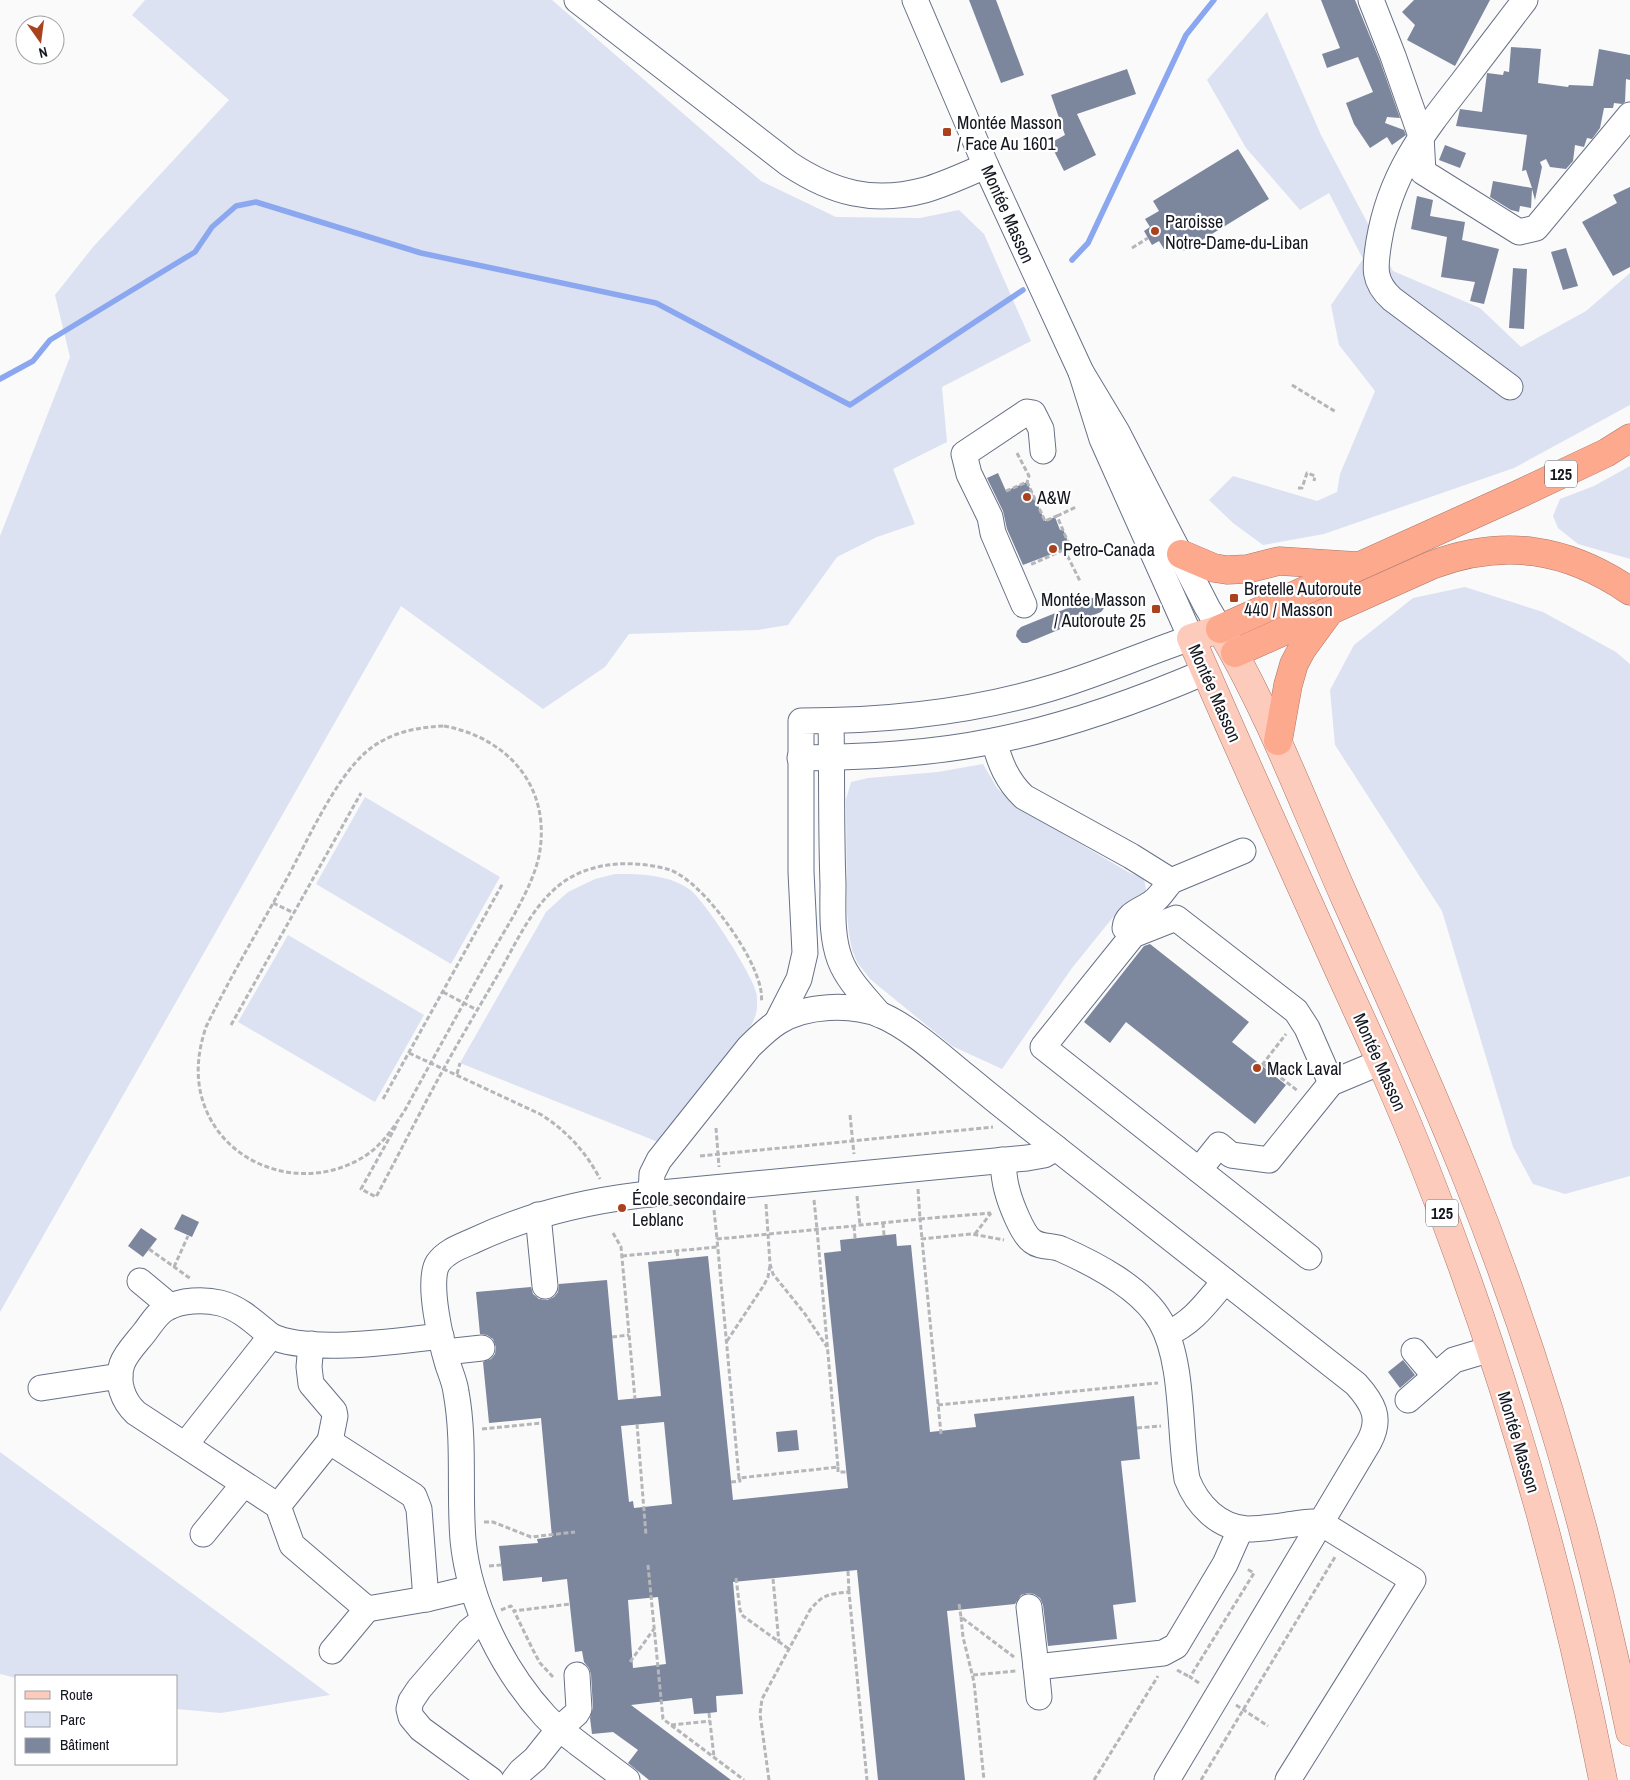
<svg xmlns="http://www.w3.org/2000/svg" width="1630" height="1780" font-family="'Archivo Narrow',sans-serif">
  <style>
    .green { fill: #dce2f1 }
    .lines { fill: none; stroke-linecap: round; stroke-linejoin: round }
    .stream { stroke: #8aa7f0; stroke-width: 5.5 }
    .building { fill: #7c869d; fill-rule: evenodd }
    .minor-casing { stroke: #677187; stroke-width: 27 }
    .major-casing { stroke: #ab7668; stroke-width: 29 }
    .highway-casing { stroke: #ab7668; stroke-width: 29 }
    .path { stroke: #b5b6b9; stroke-width: 3; stroke-dasharray: 5 2.5; stroke-linecap: butt }
    .minor { stroke: #fff; stroke-width: 25 }
    .major { stroke: #fdcbbb; stroke-width: 28 }
    .highway { stroke: #fca98e; stroke-width: 28 }
    .poi-dot { fill: #a9421d; stroke: #fff; stroke-width: 2 }
    .labels { text-anchor: middle; dominant-baseline: central; stroke-width: 4.5; stroke-linejoin: round; paint-order: stroke }
    .shield { fill: #fff; stroke: #5a5d63; stroke-width: 1 }
    .shield-label { font-size: 16px; font-weight: bold; fill: #141720 }
    .poi-label { font-size: 18px; fill: #141720; stroke: #fff; text-anchor: start }
    .street-label { font-size: 18px; fill: #141720; stroke: #fff }
  </style>
  <rect width="100%" height="100%" fill="#fafafa"/>
  <g class="green">
    <path d="M 145,0 L 552,0 L 761,181 L 836,217 L 920,218 L 959,210 L 984,234 L 1031,341 L 942,387 L 947,442 L 893,469 L 915,524 L 877,537 L 837,557 L 788,625 L 758,630 L 629,634 L 605,667 L 543,709 L 401,606 L 0,1312 L 0,536 L 70,357 L 55,295 L 93,247 L 229,100 L 132,15 Z"/>
    <path d="M 1267,12 L 1321,135 L 1393,271 L 1480,308 L 1521,347 L 1586,311 L 1630,273 L 1630,405 L 1514,468 L 1324,534 L 1263,545 L 1233,523 L 1209,500 L 1233,476 L 1317,501 L 1337,492 L 1340,474 L 1375,391 L 1339,345 L 1331,305 L 1363,259 L 1329,193 L 1300,210 L 1246,148 L 1207,80 Z"/>
    <path d="M 1630,466 L 1630,559 L 1578,544 L 1558,528 L 1553,516 L 1560,499 L 1594,486 Z"/>
    <path d="M 1465,587 L 1543,612 L 1616,652 L 1630,664 L 1630,1176 L 1565,1194 L 1533,1184 L 1513,1147 L 1442,911 L 1335,745 L 1330,690 L 1354,645 L 1413,598 Z"/>
    <path d="M 983,764 L 997,788 L 1016,806 L 1128,872 L 1144,879 L 1146,890 L 1143,896 L 1114,916 L 1072,968 L 1002,1069 L 952,1046 L 870,979 L 857,962 L 852,950 L 849,934 L 847,912 L 846,799 L 851,782 L 868,778 L 938,772 Z"/>
    <path d="M 365,797 L 500,877 L 451,964 L 316,884 Z"/>
    <path d="M 615,874 C 641,874 666,874 689,889 C 704,899 752,974 756,992 C 757,995 757,1000 757,1003 C 758,1017 750,1027 743,1038 L 658,1142 L 460,1063 L 546,912 L 568,892 L 595,879 Z"/>
    <path d="M 288,935 L 424,1015 L 375,1102 L 238,1022 Z"/>
    <path d="M 0,1452 L 295,1669 L 330,1695 L 221,1713 L 176,1709 L 176,1676 L 16,1676 L 16,1678 L 0,1674 Z"/>
  </g>
  <g class="lines">
    <g class="stream">
      <path d="M 1072,260 L 1088,243 L 1186,35 L 1214,0"/>
      <path d="M 0,379 L 33,361 L 50,340 L 195,252 L 212,227 L 236,206 L 256,202 L 421,253 L 656,303 L 850,405 L 1023,290"/>
    </g>
  </g>
  <g class="building">
    <path d="M 969,0 L 996,0 L 1024,75 L 1001,83 Z"/>
    <path d="M 1321,0 L 1355,0 L 1380,61 L 1400,118 L 1387,117 L 1385,123 L 1404,130 L 1406,135 L 1392,145 L 1387,137 L 1370,148 L 1354,124 L 1346,103 L 1373,92 L 1358,57 L 1327,68 L 1322,54 L 1340,48 Z"/>
    <path d="M 1414,0 L 1490,0 L 1455,66 L 1407,40 L 1415,25 L 1402,12 Z"/>
    <path d="M 1511,47 L 1541,49 L 1538,83 L 1568,87 L 1569,85 L 1593,86 L 1599,49 L 1630,55 L 1630,80 L 1626,79 L 1625,102 L 1622,104 L 1614,103 L 1613,108 L 1604,108 L 1600,128 L 1592,139 L 1587,138 L 1584,147 L 1575,145 L 1573,161 L 1566,169 L 1550,167 L 1546,159 L 1540,162 L 1542,167 L 1535,200 L 1532,189 L 1531,208 L 1520,206 L 1519,212 L 1511,210 L 1490,197 L 1493,181 L 1532,188 L 1526,170 L 1522,171 L 1527,135 L 1456,126 L 1460,109 L 1482,112 L 1487,73 L 1503,75 L 1504,71 L 1509,72 Z"/>
    <path d="M 1127,69 L 1136,94 L 1077,114 L 1096,155 L 1064,171 L 1050,143 L 1065,135 L 1051,95 Z"/>
    <path d="M 1445,145 L 1466,153 L 1460,168 L 1439,160 Z"/>
    <path d="M 1238,149 L 1269,199 L 1184,251 L 1178,241 L 1164,249 L 1159,241 L 1152,245 L 1144,231 L 1150,227 L 1145,219 L 1159,211 L 1153,201 Z"/>
    <path d="M 1630,187 L 1630,267 L 1613,276 L 1582,222 L 1617,203 L 1613,195 Z"/>
    <path d="M 1417,196 L 1433,200 L 1430,216 L 1465,222 L 1462,240 L 1499,249 L 1484,304 L 1470,301 L 1475,282 L 1441,277 L 1447,237 L 1411,229 Z"/>
    <path d="M 1566,248 L 1578,286 L 1563,290 L 1551,252 Z"/>
    <path d="M 1513,268 L 1527,269 L 1524,329 L 1509,328 Z"/>
    <path d="M 998,473 L 1006,491 L 1027,482 L 1045,521 L 1055,517 L 1060,530 L 1063,529 L 1070,547 L 1023,565 L 1007,529 L 1003,511 L 987,478 Z"/>
    <path d="M 1102,594 L 1105,607 L 1101,612 L 1027,643 L 1022,643 L 1019,640 L 1016,636 L 1017,631 L 1021,627 Z"/>
    <path d="M 1150,944 L 1249,1022 L 1232,1042 L 1286,1085 L 1255,1124 L 1126,1022 L 1110,1043 L 1084,1022 L 1144,946 Z"/>
    <path d="M 182,1214 L 199,1222 L 192,1237 L 174,1229 Z"/>
    <path d="M 141,1228 L 157,1239 L 143,1257 L 128,1246 Z"/>
    <path d="M 896,1234 L 897,1246 L 911,1245 L 930,1432 L 976,1427 L 974,1414 L 1134,1396 L 1140,1459 L 1121,1461 L 1136,1602 L 1113,1605 L 1117,1639 L 1048,1646 L 1043,1605 L 1040,1598 L 1034,1594 L 1028,1593 L 1021,1595 L 1015,1604 L 947,1611 L 965,1780 L 878,1780 L 857,1570 L 733,1582 L 743,1694 L 716,1696 L 717,1712 L 709,1713 L 694,1714 L 692,1698 L 631,1705 L 731,1780 L 649,1780 L 628,1763 L 638,1750 L 613,1732 L 592,1734 L 590,1718 L 593,1708 L 591,1674 L 589,1668 L 584,1662 L 582,1651 L 575,1652 L 567,1579 L 542,1582 L 542,1577 L 503,1581 L 499,1546 L 538,1543 L 537,1539 L 552,1537 L 541,1418 L 489,1423 L 483,1362 L 491,1359 L 495,1354 L 496,1347 L 493,1339 L 487,1335 L 480,1334 L 476,1292 L 531,1287 L 533,1294 L 539,1299 L 547,1300 L 554,1297 L 558,1292 L 559,1284 L 607,1280 L 618,1400 L 661,1396 L 648,1262 L 708,1256 L 733,1500 L 848,1488 L 824,1253 L 841,1251 L 840,1240 ZM 664,1422 L 672,1504 L 634,1508 L 633,1501 L 629,1502 L 621,1426 ZM 658,1597 L 666,1664 L 633,1668 L 628,1600 Z"/>
    <path d="M 1403,1360 L 1415,1375 L 1400,1388 L 1388,1372 Z"/>
    <path d="M 797,1430 L 799,1450 L 778,1452 L 776,1432 Z"/>
  </g>
  <g class="lines">
    <g class="minor-casing">
      <g id="minor">
        <path d="M 577,0 L 789,164 C 833,193 873,204 925,190 C 946,184 966,174 986,166"/>
        <path d="M 915,0 L 986,166 L 1081,372 L 1117,432 L 1207,607 L 1220,629"/>
        <path d="M 1371,0 L 1393,56 L 1421,136 L 1423,172 L 1519,232 L 1536,228 L 1630,115"/>
        <path d="M 1510,387 L 1392,299 C 1372,281 1375,266 1379,241 C 1390,175 1421,135 1461,84 C 1482,56 1504,28 1525,0"/>
        <path d="M 1024,605 L 993,533 L 990,517 L 969,474 L 964,454 L 1027,412 L 1033,413 L 1041,429 L 1043,451"/>
        <path d="M 831,721 C 832,775 831,830 833,884 C 833,909 831,936 840,960 C 848,981 866,998 880,1015"/>
        <path d="M 994,741 C 1000,763 1007,781 1024,797 L 1131,856 L 1171,881 L 1243,851"/>
        <path d="M 800,758 C 864,757 930,754 993,741 C 1066,727 1137,701 1205,672"/>
        <path d="M 1133,935 L 1125,928 C 1126,913 1143,910 1153,902 C 1160,897 1165,888 1171,881"/>
        <path d="M 777,1022 L 799,979 L 805,953 L 801,872 L 801,721 C 884,721 968,713 1048,689 C 1097,675 1143,654 1191,638 L 1102,439 L 1081,372"/>
        <path d="M 1002,1160 C 1004,1170 1004,1180 1007,1190 C 1010,1202 1022,1234 1032,1241 C 1041,1248 1051,1245 1061,1249 C 1095,1264 1142,1288 1161,1322 C 1184,1362 1179,1433 1187,1479 C 1197,1505 1219,1528 1248,1529 C 1261,1529 1274,1527 1287,1525 C 1298,1524 1310,1520 1321,1523 L 1413,1580 L 1288,1780"/>
        <path d="M 1199,1170 L 1219,1145 L 1231,1155 L 1269,1160 L 1331,1083 L 1381,1062"/>
        <path d="M 651,1194 L 652,1174 L 659,1160 L 749,1047 C 758,1038 767,1029 778,1022 C 806,1005 850,1003 881,1015 C 911,1028 941,1056 967,1077 C 996,1101 1026,1125 1056,1148"/>
        <path d="M 538,1215 L 545,1286"/>
        <path d="M 1309,1257 L 1043,1047 L 1133,935 L 1176,918 L 1296,1011 L 1307,1028 L 1331,1083"/>
        <path d="M 140,1281 L 170,1306"/>
        <path d="M 1167,1334 C 1194,1322 1206,1303 1225,1281"/>
        <path d="M 271,1336 C 308,1354 399,1341 441,1336"/>
        <path d="M 311,1344 L 309,1367 L 311,1384 L 334,1411 L 335,1416 L 330,1441"/>
        <path d="M 1414,1351 L 1435,1376"/>
        <path d="M 445,1352 L 482,1348"/>
        <path d="M 41,1388 L 120,1376"/>
        <path d="M 1408,1400 L 1454,1360 L 1491,1349"/>
        <path d="M 185,1445 L 271,1336 C 255,1323 240,1308 220,1303 C 204,1299 181,1300 167,1308 C 157,1313 151,1324 144,1333 C 137,1342 126,1353 122,1364 C 116,1382 123,1401 136,1413 L 278,1506 L 292,1545 L 367,1609 L 426,1599 L 472,1588"/>
        <path d="M 278,1506 L 330,1441 L 338,1447 L 414,1496 L 419,1509 L 426,1599"/>
        <path d="M 203,1534 L 243,1485"/>
        <path d="M 1029,1607 L 1036,1667 L 1163,1653 L 1176,1646 L 1225,1564 L 1241,1528"/>
        <path d="M 483,1620 L 469,1631 L 419,1689 L 411,1701 L 409,1709 L 411,1717 L 421,1729 L 491,1780"/>
        <path d="M 332,1651 L 367,1609"/>
        <path d="M 1036,1667 L 1039,1697"/>
        <path d="M 514,1780 L 521,1771 L 535,1759 L 559,1729 L 576,1714 L 579,1709 L 577,1675"/>
        <path d="M 627,1780 C 611,1768 595,1756 579,1744 C 568,1735 555,1727 545,1716 C 503,1670 469,1603 463,1540 C 459,1491 465,1441 456,1392 C 455,1383 451,1374 448,1365 C 442,1345 426,1281 438,1263 C 446,1251 462,1246 475,1240 C 528,1215 582,1202 640,1195 L 1027,1158 L 1044,1155 L 1056,1148 L 1356,1384 C 1373,1403 1382,1418 1369,1442 L 1167,1780"/>
      </g>
    </g>
    <g class="major-casing">
      <path id="major" d="M 1603,1780 C 1562,1572 1504,1367 1426,1170 C 1400,1103 1370,1038 1340,973 C 1290,861 1239,750 1191,638 L 1220,629 C 1271,715 1305,808 1345,898 C 1387,992 1430,1085 1468,1181 C 1538,1356 1593,1547 1630,1732"/>
    </g>
    <g class="highway-casing">
      <g id="highway">
        <path d="M 1181,554 L 1214,568 L 1227,570 L 1247,569 L 1279,561 L 1357,566"/>
        <path d="M 1220,629 L 1517,495 L 1606,453 L 1630,438"/>
        <path d="M 1235,653 L 1432,565 C 1504,538 1567,548 1630,591"/>
        <path d="M 1278,741 L 1288,685 L 1294,664 L 1302,649 L 1329,612"/>
      </g>
    </g>
    <g class="path">
      <path d="M 1132,248 L 1148,238"/>
      <path d="M 1292,385 L 1336,412"/>
      <path d="M 1017,453 L 1029,476 L 1027,482"/>
      <path d="M 1298,488 L 1302,488 L 1307,473 L 1315,476 L 1314,481"/>
      <path d="M 1006,491 L 1027,482 L 1045,521 L 1057,516 L 1070,547 L 1030,565"/>
      <path d="M 1057,516 L 1076,507"/>
      <path d="M 1064,549 L 1080,581"/>
      <path d="M 444,726 C 509,738 552,788 539,856 C 532,888 509,923 493,951 C 463,1004 434,1057 405,1110 C 394,1127 382,1145 365,1156 C 303,1196 215,1165 200,1090 C 196,1068 199,1048 206,1027 C 230,977 259,929 286,880 C 307,842 334,780 366,752 C 388,733 416,727 444,726 Z"/>
      <path d="M 273,903 L 294,913"/>
      <path d="M 443,992 L 477,1010"/>
      <path d="M 231,1025 L 361,793"/>
      <path d="M 409,1053 L 540,1114 C 566,1130 586,1152 600,1179"/>
      <path d="M 1263,1064 L 1298,1091"/>
      <path d="M 1262,1065 L 1286,1034"/>
      <path d="M 457,1074 L 460,1063"/>
      <path d="M 383,1099 L 503,883"/>
      <path d="M 850,1115 L 854,1154"/>
      <path d="M 396,1126 L 361,1189 L 376,1197 C 399,1154 420,1112 443,1070 C 460,1039 478,1009 496,978 C 515,946 531,906 562,883 C 592,861 633,860 667,869 C 699,878 742,940 754,969 C 757,976 760,984 761,991 C 762,995 761,998 762,1002"/>
      <path d="M 716,1128 L 719,1167"/>
      <path d="M 700,1156 L 993,1127"/>
      <path d="M 918,1189 L 920,1219 L 991,1213"/>
      <path d="M 857,1196 L 860,1225"/>
      <path d="M 814,1200 L 817,1229 L 838,1467 L 739,1478 L 717,1239 C 762,1235 808,1230 854,1226 L 860,1225 L 920,1219 L 922,1239"/>
      <path d="M 766,1204 L 770,1264 L 773,1274 L 805,1314 L 827,1347"/>
      <path d="M 714,1210 L 717,1239"/>
      <path d="M 883,1223 L 884,1235"/>
      <path d="M 854,1226 L 855,1238"/>
      <path d="M 613,1233 L 621,1247 L 635,1399"/>
      <path d="M 975,1234 L 991,1213"/>
      <path d="M 149,1249 L 191,1279"/>
      <path d="M 677,1251 L 678,1259"/>
      <path d="M 622,1256 L 717,1247"/>
      <path d="M 174,1267 L 188,1236"/>
      <path d="M 612,1337 L 629,1335"/>
      <path d="M 727,1341 L 764,1285 L 768,1277 L 770,1265"/>
      <path d="M 938,1405 L 1158,1383"/>
      <path d="M 637,1424 L 646,1535"/>
      <path d="M 1137,1428 L 1161,1426"/>
      <path d="M 482,1429 L 541,1423"/>
      <path d="M 941,1434 L 922,1239 L 972,1234 L 1004,1240"/>
      <path d="M 838,1467 L 838,1472 L 847,1472"/>
      <path d="M 731,1482 L 740,1481 L 739,1478"/>
      <path d="M 484,1522 L 493,1522 L 531,1537 L 575,1532"/>
      <path d="M 648,1565 L 663,1719 L 744,1780"/>
      <path d="M 489,1566 L 501,1565"/>
      <path d="M 848,1571 L 849,1592"/>
      <path d="M 736,1578 L 740,1610 L 743,1616 L 789,1649"/>
      <path d="M 773,1579 L 779,1643"/>
      <path d="M 959,1604 L 961,1617 L 1014,1657"/>
      <path d="M 501,1610 L 511,1606 L 514,1611"/>
      <path d="M 961,1617 L 963,1637 L 974,1682 L 984,1780"/>
      <path d="M 630,1662 L 654,1629"/>
      <path d="M 1177,1670 L 1190,1677"/>
      <path d="M 973,1675 L 1016,1671"/>
      <path d="M 553,1677 L 540,1663 L 533,1650 L 514,1611 L 570,1604"/>
      <path d="M 1199,1683 L 1190,1677 L 1254,1573 L 1247,1569"/>
      <path d="M 1236,1705 L 1268,1726"/>
      <path d="M 709,1713 L 714,1757"/>
      <path d="M 671,1725 L 710,1721"/>
      <path d="M 769,1780 L 760,1714 L 762,1699 L 810,1610 C 823,1594 829,1594 849,1592 L 867,1780"/>
      <path d="M 1094,1780 L 1158,1676"/>
      <path d="M 1201,1780 L 1335,1557"/>
    </g>
    <use href="#minor" class="minor"/>
    <use href="#major" class="major"/>
    <use href="#highway" class="highway"/>
  </g>
  <g class="poi-dot">
    <rect x="942" y="127" width="10" height="10" rx="2.5"/>
    <circle cx="1155" cy="231" r="5"/>
    <circle cx="1027" cy="497" r="5"/>
    <circle cx="1053" cy="549" r="5"/>
    <rect x="1229" y="593" width="10" height="10" rx="2.5"/>
    <rect x="1151" y="604" width="10" height="10" rx="2.5"/>
    <circle cx="1257" cy="1068" r="5"/>
    <circle cx="622" cy="1208" r="5"/>
  </g>
  <g class="labels">
    <g class="shield">
      <rect x="1545" y="460.5" width="32" height="27" rx="4"/>
      <rect x="1426" y="1199.5" width="32" height="27" rx="4"/>
    </g>
    <g class="shield-label">
      <text x="1561" y="474">125</text>
      <text x="1442" y="1213">125</text>
    </g>
    <g class="poi-label">
      <text x="957" y="122">Montée Masson<tspan x="957" dy="21">/ Face Au 1601</tspan></text>
      <text x="1165" y="221">Paroisse<tspan x="1165" dy="21">Notre-Dame-du-Liban</tspan></text>
      <text x="1037" y="497">A&amp;W</text>
      <text x="1063" y="549">Petro-Canada</text>
      <text x="1244" y="588">Bretelle Autoroute<tspan x="1244" dy="21">440 / Masson</tspan></text>
      <text x="1146" y="599" text-anchor="end">Montée Masson<tspan x="1146" dy="21">/ Autoroute 25</tspan></text>
      <text x="1267" y="1068">Mack Laval</text>
      <text x="632" y="1198">École secondaire<tspan x="632" dy="21">Leblanc</tspan></text>
    </g>
    <g class="street-label">
      <text transform="translate(1008 214) rotate(66)">Montée Masson</text>
      <text transform="translate(1215 693) rotate(66)">Montée Masson</text>
      <text transform="translate(1380 1062) rotate(66)">Montée Masson</text>
      <text transform="translate(1519 1442) rotate(73)">Montée Masson</text>
    </g>
  </g>
  <rect x="15" y="1675" width="162" height="90" fill="#ffffff" stroke="#a1a2a6"/>
  <rect x="25" y="1691" width="25" height="8" fill="#fdcbbb" stroke="#a1a2a6"/>
  <text x="60" y="1700" font-size="15" fill="#141720">Route</text>
  <rect x="25" y="1712" width="25" height="15" fill="#dce2f1" stroke="#a1a2a6"/>
  <text x="60" y="1725" font-size="15" fill="#141720">Parc</text>
  <rect x="25" y="1738" width="25" height="15" fill="#7c869d" stroke="#a1a2a6"/>
  <text x="60" y="1750" font-size="15" fill="#141720">Bâtiment</text>
  <g transform="translate(40 40) rotate(166)"><circle r="24" fill="#ffffff" stroke="#a1a2a6"/>
  <path d="M0-4L9 19L0 12L-9 19Z" fill="#a9421d"/>
  <text y="-8" font-size="14" font-weight="bold" text-anchor="middle" fill="#141720">N</text>
  </g>
</svg>
